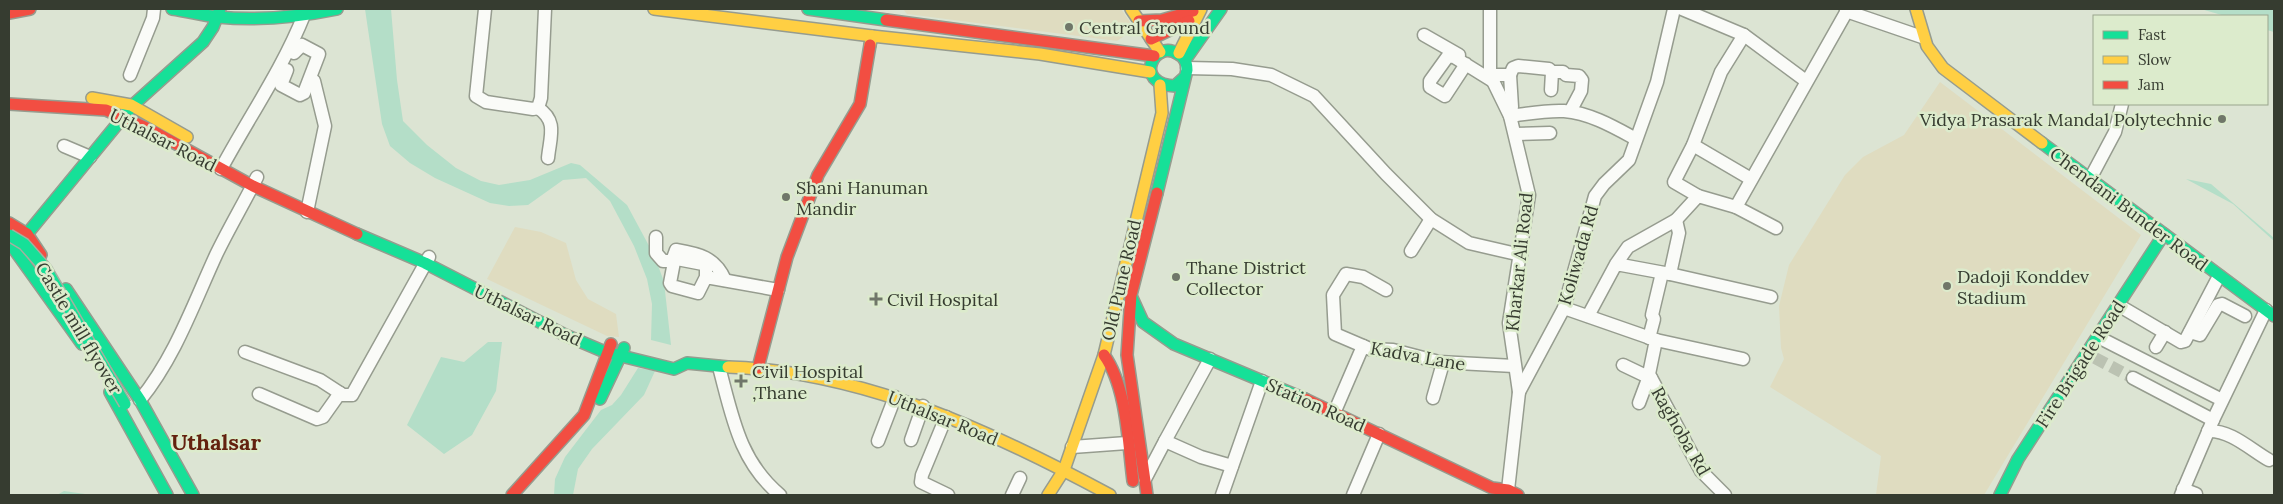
<svg xmlns="http://www.w3.org/2000/svg" width="2283" height="504" font-family="Lora,serif">
  <style>
    .green { fill: #dfdcc0 }
    .water { fill: #b4dec8 }
    .lines { fill: none; stroke-linecap: round; stroke-linejoin: round }
    .street-tunnel { stroke: #bbc2b2; stroke-width: 12; stroke-dasharray: 12 6; stroke-linecap: butt }
    .street-casing { stroke: #969c8f; stroke-width: 15 }
    .fast-casing { stroke: #969c8f; stroke-width: 14 }
    .slow-casing { stroke: #969c8f; stroke-width: 14 }
    .jam-casing { stroke: #969c8f; stroke-width: 14 }
    .street { stroke: #fafbf8; stroke-width: 12 }
    .fast { stroke: #16e098; stroke-width: 11 }
    .slow { stroke: #ffcf43; stroke-width: 11 }
    .jam { stroke: #f24e42; stroke-width: 11 }
    .fast-bridge-casing { stroke: #a4b0a0; stroke-width: 14; stroke-linecap: butt }
    .fast-bridge { stroke: #16e098; stroke-width: 11 }
    .poi-dot { fill: #707769; stroke: #dcebcc; stroke-width: 2 }
    .labels { text-anchor: middle; dominant-baseline: central; stroke-width: 5; stroke-linejoin: round; paint-order: stroke }
    .poi-label { font-size: 18px; fill: #363c30; stroke: #dcebcc; text-anchor: start }
    .street-label { font-size: 18px; fill: #363c30; stroke: #dcebcc }
    .district-label { font-size: 22px; font-weight: bold; fill: #63210f; stroke: #dcebcc }
  </style>
  <rect width="100%" height="100%" fill="#dce4d3"/>
  <g class="green">
    <path d="M 903,9 L 1121,9 L 1130,22 L 1130,32 L 1117,41 L 907,14 Z"/>
    <path d="M 1940,82 L 2141,235 L 1984,495 L 1876,495 L 1881,456 L 1770,387 L 1784,359 L 1781,348 L 1779,306 L 1789,265 L 1845,175 L 1863,157 L 1904,135 Z"/>
    <path d="M 515,227 L 541,232 L 566,243 L 576,280 L 588,299 L 616,314 L 619,337 L 607,336 L 487,279 Z"/>
  </g>
  <g class="water">
    <path d="M 365,9 L 391,9 L 397,80 L 403,121 L 427,145 L 456,168 L 481,181 L 499,185 L 530,180 L 571,163 L 580,165 L 627,205 L 655,257 L 664,282 L 671,345 L 651,340 L 652,304 L 647,279 L 634,246 L 610,201 L 586,178 L 563,180 L 528,205 L 509,206 L 490,203 L 435,178 L 410,163 L 390,146 L 382,124 Z"/>
    <path d="M 2201,9 L 2274,9 L 2274,32 L 2267,30 L 2267,16 L 2225,16 Z"/>
    <path d="M 2186,179 L 2211,184 L 2274,238 L 2274,241 L 2233,204 Z"/>
    <path d="M 488,342 L 502,342 L 496,391 L 472,435 L 444,454 L 407,425 L 441,357 L 464,362 Z"/>
    <path d="M 638,368 L 655,371 L 644,395 L 592,449 L 578,469 L 573,495 L 554,495 L 555,479 L 565,457 L 601,410 L 612,405 L 621,395 Z"/>
    <path d="M 64,491 L 92,495 L 57,495 Z"/>
  </g>
  <g class="lines">
    <path class="street-tunnel" d="M 2095,358 L 2133,378"/>
    <g class="street-casing">
      <g id="street">
        <path d="M 485,9 L 476,96 L 486,102 L 533,109 L 538,108 L 541,98 L 545,9"/>
        <path d="M 1490,9 L 1490,75 L 1510,116 L 1529,195 L 1509,323 L 1519,392 L 1508,490"/>
        <path d="M 1682,9 L 1744,35 L 1806,81"/>
        <path d="M 1846,11 L 1922,37"/>
        <path d="M 1424,35 L 1459,55"/>
        <path d="M 1466,64 L 1445,96 L 1430,87 L 1430,81 L 1448,56 L 1454,57 L 1491,80"/>
        <path d="M 1187,68 L 1232,69 L 1271,75 L 1314,96 L 1386,174 L 1431,219 L 1469,243 L 1521,255"/>
        <path d="M 287,70 L 281,85 L 300,95 L 304,93 L 319,54 L 302,45 L 294,53 L 289,51"/>
        <path d="M 130,75 L 153,18 L 154,9"/>
        <path d="M 1490,75 L 1510,75 L 1513,68 L 1518,66 L 1549,69 L 1552,72 L 1563,72 L 1566,75 L 1579,76 L 1582,80 L 1581,91 L 1572,108"/>
        <path d="M 1510,75 L 1512,107"/>
        <path d="M 1551,90 L 1552,72"/>
        <path d="M 538,108 C 558,121 550,137 548,158"/>
        <path d="M 1510,116 C 1527,114 1546,110 1564,111 C 1590,113 1614,127 1636,139"/>
        <path d="M 1515,134 L 1550,133"/>
        <path d="M 1693,145 L 1751,179"/>
        <path d="M 64,146 L 90,157"/>
        <path d="M 221,169 C 249,117 282,70 304,15"/>
        <path d="M 2090,179 L 2115,132 L 2122,104"/>
        <path d="M 1698,196 L 1674,182 L 1693,145 L 1721,72 L 1744,35"/>
        <path d="M 1736,207 L 1776,228"/>
        <path d="M 307,212 L 325,126 L 314,81"/>
        <path d="M 1676,220 L 1698,196 L 1736,207 L 1848,9"/>
        <path d="M 656,237 L 656,253 L 663,261 L 672,261 L 676,250 C 699,254 715,257 725,280"/>
        <path d="M 1411,251 L 1431,219"/>
        <path d="M 1670,274 L 1771,297"/>
        <path d="M 706,277 L 706,267 L 703,264 L 677,259 L 674,262 L 670,283 L 672,286 L 698,293 L 706,277 L 778,290"/>
        <path d="M 1386,290 L 1363,277 L 1346,274 L 1333,295 L 1335,334 L 1370,349 L 1393,350 L 1439,362 L 1514,366"/>
        <path d="M 2118,305 L 2181,342 L 2185,341 L 2219,276"/>
        <path d="M 1564,308 L 1656,340 L 1649,374 L 1701,471 L 1725,495"/>
        <path d="M 1588,316 L 1616,264 L 1628,247 L 1676,220 L 1679,233 L 1670,274 L 1616,264"/>
        <path d="M 2190,332 L 2200,335 L 2218,305 L 2222,304 L 2245,316"/>
        <path d="M 2098,337 L 2222,400"/>
        <path d="M 1649,338 L 1654,319 L 1652,315 L 1662,273"/>
        <path d="M 1656,340 L 1743,359"/>
        <path d="M 2156,347 L 2165,332"/>
        <path d="M 245,352 L 320,380 L 340,393"/>
        <path d="M 1210,359 L 1165,441 L 1201,457 L 1232,466"/>
        <path d="M 1623,365 L 1646,376 L 1649,374"/>
        <path d="M 719,367 C 732,415 739,461 780,495"/>
        <path d="M 2133,378 L 2213,420"/>
        <path d="M 1519,392 L 1564,308 L 1595,196 L 1604,184 L 1629,160 L 1657,82 L 1674,9"/>
        <path d="M 259,394 L 317,419 L 323,417 L 340,393 L 343,395 L 352,395 L 429,257"/>
        <path d="M 1433,398 L 1443,363"/>
        <path d="M 140,400 C 175,357 193,305 216,255 C 229,228 244,203 257,177"/>
        <path d="M 1639,403 L 1648,379 L 1651,378"/>
        <path d="M 1335,411 L 1363,346"/>
        <path d="M 946,417 L 922,475 L 921,482 L 948,495"/>
        <path d="M 2208,431 C 2231,430 2251,450 2269,460"/>
        <path d="M 911,440 L 923,406"/>
        <path d="M 878,441 L 895,397"/>
        <path d="M 1072,447 L 1127,443"/>
        <path d="M 1145,479 L 1165,441"/>
        <path d="M 2183,489 L 2196,494"/>
        <path d="M 1012,495 L 1020,478"/>
        <path d="M 1222,495 L 1262,381"/>
        <path d="M 1353,495 L 1379,434"/>
        <path d="M 2181,495 L 2213,420 L 2266,310"/>
      </g>
    </g>
    <g class="fast-casing">
      <g id="fast">
        <path d="M 172,9 C 187,11 202,15 218,17 C 257,21 298,17 337,9"/>
        <path d="M 808,9 L 886,20"/>
        <path d="M 1185,60 L 1221,9"/>
        <path d="M 2042,143 L 2274,316"/>
        <path d="M 1157,193 L 1187,70 C 1187,63 1185,57 1178,54 C 1154,38 1132,84 1175,86 L 1185,77"/>
        <path d="M 357,234 L 425,263 L 565,335 L 605,352 L 674,369 L 687,363 L 728,367"/>
        <path d="M 9,242 L 82,344"/>
        <path d="M 14,242 L 27,234 L 133,105 L 203,42 L 213,27 L 220,9"/>
        <path d="M 66,289 L 140,400 L 193,495"/>
        <path d="M 1132,298 L 1143,322 L 1174,344 L 1305,399"/>
        <path d="M 110,392 L 167,495"/>
        <path d="M 600,399 L 624,348"/>
        <path d="M 2000,495 L 2018,459 L 2164,234"/>
      </g>
    </g>
    <g class="slow-casing">
      <g id="slow">
        <path d="M 654,9 L 872,36"/>
        <path d="M 1131,9 L 1160,52"/>
        <path d="M 1916,9 L 1927,46 L 1943,68 L 2042,143"/>
        <path d="M 870,45 L 872,36 L 1040,54 L 1150,72"/>
        <path d="M 1179,53 L 1201,9"/>
        <path d="M 92,98 L 131,105 L 187,137"/>
        <path d="M 728,367 C 863,371 993,432 1110,495"/>
        <path d="M 1048,495 L 1064,470 L 1104,355 L 1162,113 L 1160,85"/>
      </g>
    </g>
    <g class="jam-casing">
      <g id="jam">
        <path d="M 9,13 L 30,9"/>
        <path d="M 886,20 L 1154,56"/>
        <path d="M 1139,21 L 1162,20 L 1193,11"/>
        <path d="M 1151,39 L 1189,21"/>
        <path d="M 9,104 L 106,110 L 149,129 L 253,186 L 357,234"/>
        <path d="M 9,223 L 27,234 L 41,255"/>
        <path d="M 1104,355 C 1127,387 1128,443 1133,481"/>
        <path d="M 758,368 L 787,257 L 818,175 L 860,104 L 870,45"/>
        <path d="M 1305,399 L 1492,488 L 1508,490 L 1518,495"/>
        <path d="M 512,495 L 584,415 L 611,344"/>
        <path d="M 1147,495 L 1127,355 L 1131,295 L 1157,193"/>
      </g>
    </g>
    <use href="#street" class="street"/>
    <use href="#fast" class="fast"/>
    <use href="#slow" class="slow"/>
    <use href="#jam" class="jam"/>
    <g class="fast-bridge-casing">
      <path id="fast-bridge" d="M 9,235 L 24,244 L 46,269 L 125,404"/>
    </g>
    <use href="#fast-bridge" class="fast-bridge"/>
  </g>
  <g class="poi-dot">
    <circle cx="1069" cy="27" r="5"/>
    <circle cx="2222" cy="119" r="5"/>
    <circle cx="786" cy="197" r="5"/>
    <circle cx="1176" cy="277" r="5"/>
    <circle cx="1947" cy="286" r="5"/>
    <path d="M873.5 291.5h5v5h5v5h-5v5h-5v-5h-5v-5h5z"/>
    <path d="M738.5 373.5h5v5h5v5h-5v5h-5v-5h-5v-5h5z"/>
  </g>
  <g class="labels">
    <g class="poi-label">
      <text x="1079" y="27">Central Ground</text>
      <text x="2212" y="119" text-anchor="end">Vidya Prasarak Mandal Polytechnic</text>
      <text x="796" y="187">Shani Hanuman<tspan x="796" dy="21">Mandir</tspan></text>
      <text x="1186" y="267">Thane District<tspan x="1186" dy="21">Collector</tspan></text>
      <text x="1957" y="276">Dadoji Konddev<tspan x="1957" dy="21">Stadium</tspan></text>
      <text x="887" y="299">Civil Hospital</text>
      <text x="752" y="371">Civil Hospital<tspan x="752" dy="21">,Thane</tspan></text>
    </g>
    <g class="street-label">
      <text transform="translate(163 140) rotate(27)">Uthalsar Road</text>
      <text transform="translate(2129 209) rotate(37)">Chendani Bunder Road</text>
      <text transform="translate(1578 255) rotate(-74)">Koliwada Rd</text>
      <text transform="translate(1519 262) rotate(-84)">Kharkar Ali Road</text>
      <text transform="translate(1121 280) rotate(-77)">Old Pune Road</text>
      <text transform="translate(528 315) rotate(26)">Uthalsar Road</text>
      <text transform="translate(79 328) rotate(59)">Castle mill flyover</text>
      <text transform="translate(1418 356) rotate(10)">Kadva Lane</text>
      <text transform="translate(2080 364) rotate(-57)">Fire Brigade Road</text>
      <text transform="translate(1316 405) rotate(24)">Station Road</text>
      <text transform="translate(943 418) rotate(22)">Uthalsar Road</text>
      <text transform="translate(1681 431) rotate(60)">Raghoba Rd</text>
    </g>
    <g class="district-label">
      <text x="216" y="442">Uthalsar</text>
    </g>
  </g>
  <rect width="2283" height="504" fill="none" stroke="#363c30" stroke-width="20"/>
  <rect x="2093" y="15" width="175" height="90" fill="#dcebcc" stroke="#9aa58e"/>
  <rect x="2103" y="31" width="25" height="8" fill="#16e098" stroke="#9aa58e"/>
  <text x="2138" y="40" font-size="15" fill="#363c30">Fast</text>
  <rect x="2103" y="56" width="25" height="8" fill="#ffcf43" stroke="#9aa58e"/>
  <text x="2138" y="65" font-size="15" fill="#363c30">Slow</text>
  <rect x="2103" y="81" width="25" height="8" fill="#f24e42" stroke="#9aa58e"/>
  <text x="2138" y="90" font-size="15" fill="#363c30">Jam</text>
</svg>
